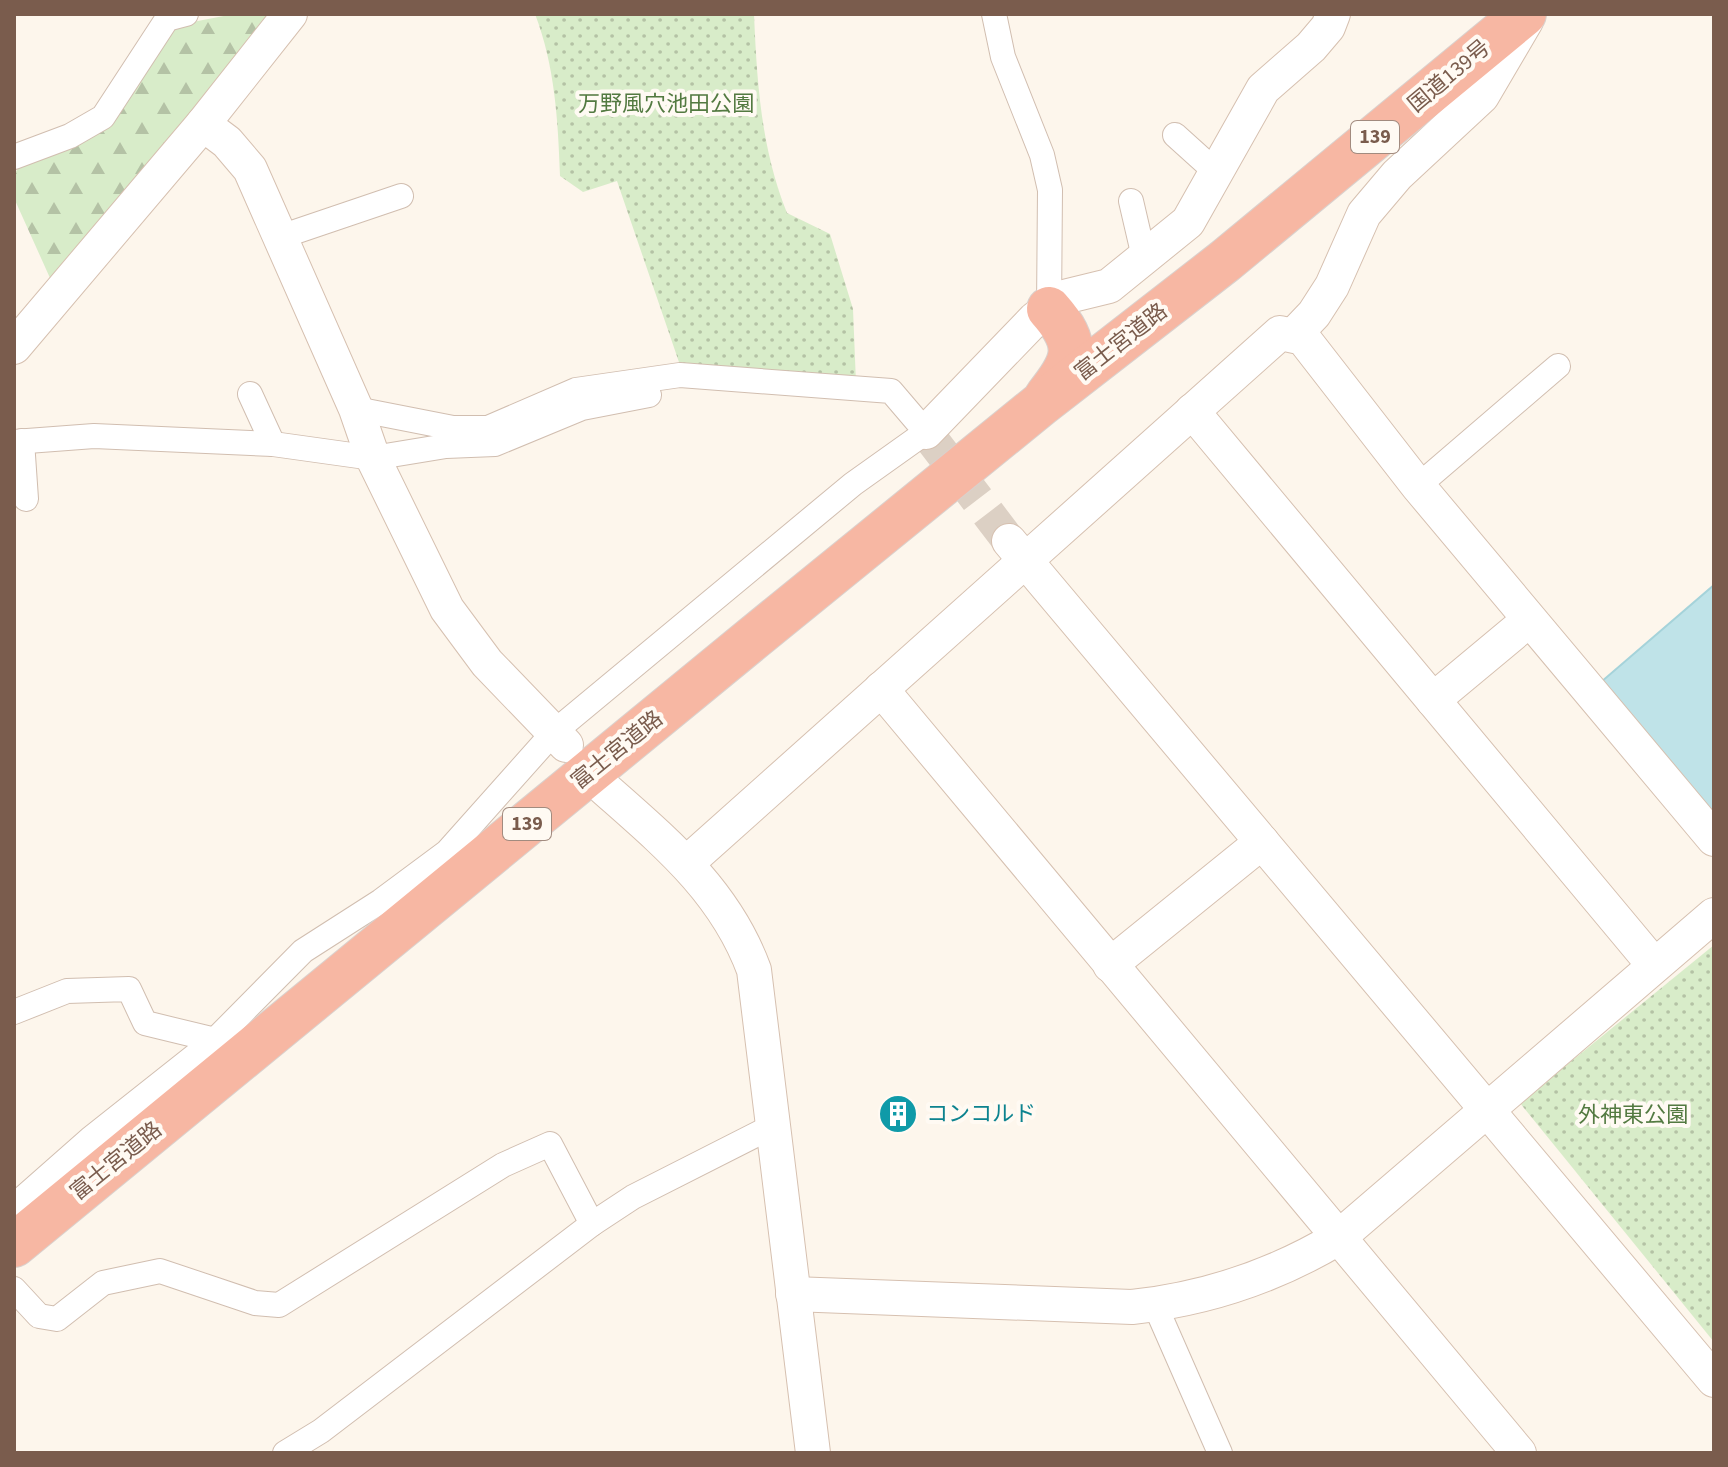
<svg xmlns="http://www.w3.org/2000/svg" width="1728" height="1467" font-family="'Source Sans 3','Noto Sans JP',sans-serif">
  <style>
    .grass { fill: url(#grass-dots) }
    .forest { fill: url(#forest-firs) }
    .water { fill: #bfe3e8; stroke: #a5d3da; stroke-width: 2 }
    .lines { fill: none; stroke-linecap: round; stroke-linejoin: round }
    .secondary-tunnel { stroke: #dcd0c4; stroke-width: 34; stroke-dasharray: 34 17; stroke-linecap: butt }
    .street-casing { stroke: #d1beb0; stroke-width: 26 }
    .secondary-casing { stroke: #d6c0b0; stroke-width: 36 }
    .highway-casing { stroke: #dad1cd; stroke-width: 46 }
    .street { stroke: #fff; stroke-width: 24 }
    .secondary { stroke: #fff; stroke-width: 34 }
    .highway { stroke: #f7b7a3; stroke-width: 44 }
    .labels { text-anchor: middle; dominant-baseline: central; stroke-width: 8; stroke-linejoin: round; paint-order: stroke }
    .shield { fill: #fffaf3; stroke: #a28b7f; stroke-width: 2 }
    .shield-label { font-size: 20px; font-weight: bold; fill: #7a5c4d }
    .street-label { font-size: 22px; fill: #7a5c4d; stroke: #fffaf3 }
    .park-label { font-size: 22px; fill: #537a41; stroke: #fffaf3 }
    .culture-label { font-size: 22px; fill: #0d838f; stroke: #fffaf3; text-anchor: start }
  </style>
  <defs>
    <pattern id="grass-dots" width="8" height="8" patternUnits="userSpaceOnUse" patternTransform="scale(2)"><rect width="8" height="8" fill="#d8ecc9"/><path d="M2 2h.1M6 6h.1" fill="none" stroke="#b4c2a5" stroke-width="1.8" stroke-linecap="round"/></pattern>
    <pattern id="forest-firs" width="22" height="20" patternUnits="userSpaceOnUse" patternTransform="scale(2)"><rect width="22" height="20" fill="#d8ecc9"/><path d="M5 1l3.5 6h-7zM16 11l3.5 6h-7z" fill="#b4c2a5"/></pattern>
  </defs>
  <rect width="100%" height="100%" fill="#fdf6ec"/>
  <g class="grass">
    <path d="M 535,14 L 754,14 C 757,83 761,148 787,213 L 830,234 L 853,309 L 856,383 L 681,368 L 617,181 L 583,192 L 560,176 C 558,121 555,66 535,14 Z"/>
    <path d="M 1714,945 L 1714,1342 L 1520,1103 Z"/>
  </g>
  <path class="forest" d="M 234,14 L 275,14 L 62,269 L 50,278 L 14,198 L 14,175 L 20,165 L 77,145 L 172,26 Z"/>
  <path class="water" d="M 1714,585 L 1714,817 L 1601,682 Z"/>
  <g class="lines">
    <path class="secondary-tunnel" d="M 926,432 L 1009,541"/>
    <g class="street-casing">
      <g id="street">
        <path d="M 994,14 L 1003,57 L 1042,155 L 1050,190 L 1049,309"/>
        <path d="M 1175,135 L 1216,172"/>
        <path d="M 14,157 L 70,136 L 103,117 L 167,19 L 186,14"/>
        <path d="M 1131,201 L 1144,257"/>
        <path d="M 280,237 L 401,196"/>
        <path d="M 250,394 L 273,444"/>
        <path d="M 22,441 L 26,499"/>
        <path d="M 14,442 L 94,436 L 273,444 L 373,458 L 446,446 L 495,444 L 582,408 L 649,395"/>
        <path d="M 1418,486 L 1558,366"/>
        <path d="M 14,1012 L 67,991 L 129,989 L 145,1023 L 215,1040"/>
        <path d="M 14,1206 L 90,1139 L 215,1040 L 303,951 L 381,901 L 447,852 L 553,733 L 853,484 L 926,432 L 891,391 L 680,375 L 576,390 L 488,428 L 453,428 L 356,409"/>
        <path d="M 14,1289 L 39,1316 L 57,1319 L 103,1283 L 160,1271 L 255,1303 L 279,1305 L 503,1165 L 550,1144 L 592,1224"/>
        <path d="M 1155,1305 L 1220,1453"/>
        <path d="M 285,1453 L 321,1431 L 592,1224 L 633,1197 L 773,1126"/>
      </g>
    </g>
    <g class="secondary-casing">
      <g id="secondary">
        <path d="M 203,124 L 227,142 L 250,169 L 356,409 L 373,458 L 447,609 L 487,663 L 566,745"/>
        <path d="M 1294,335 L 1314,314 L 1332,286 L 1364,214 L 1397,175 L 1482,96 L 1526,21"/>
        <path d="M 14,347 L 203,124 L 290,14"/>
        <path d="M 1192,411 L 1654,965"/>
        <path d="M 926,432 L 1035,319 L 1064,297 L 1109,286 L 1188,222 L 1263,89 L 1311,47 L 1328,27 L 1333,14"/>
        <path d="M 1009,541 L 1714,1380"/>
        <path d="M 881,689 L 1519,1453"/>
        <path d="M 1433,700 L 1529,620"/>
        <path d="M 604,788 C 665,842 725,891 754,970 L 813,1453"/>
        <path d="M 688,862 L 1280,333 L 1303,338 L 1418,486 L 1714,839"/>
        <path d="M 1110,965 L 1262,842"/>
        <path d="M 793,1294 L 1132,1307 C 1207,1299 1273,1277 1338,1238 L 1714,915"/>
      </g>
    </g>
    <g class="highway-casing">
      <g id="highway">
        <path d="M 1047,396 C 1075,361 1081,345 1049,309"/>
        <path d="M 14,1245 L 752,639 L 1041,404 L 1225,261 L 1524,14"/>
      </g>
    </g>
    <use href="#street" class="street"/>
    <use href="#secondary" class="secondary"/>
    <use href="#highway" class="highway"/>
  </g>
  <defs>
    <g id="building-disc" transform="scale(2)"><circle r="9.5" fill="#0f9aa8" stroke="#fffaf3"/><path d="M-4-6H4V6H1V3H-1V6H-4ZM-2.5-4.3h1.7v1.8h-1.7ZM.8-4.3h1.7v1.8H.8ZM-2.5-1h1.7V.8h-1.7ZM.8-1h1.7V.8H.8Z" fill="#fff"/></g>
  </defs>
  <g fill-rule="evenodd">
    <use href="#building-disc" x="898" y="1114"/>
  </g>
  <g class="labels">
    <g class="shield">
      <rect x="1351" y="121" width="48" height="32" rx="6"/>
      <rect x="503" y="808" width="48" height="32" rx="6"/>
    </g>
    <g class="shield-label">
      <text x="1375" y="137">139</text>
      <text x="527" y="824">139</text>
    </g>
    <g class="street-label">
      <text transform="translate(1449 76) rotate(-40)">国道139号</text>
      <text transform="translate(1121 342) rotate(-38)">富士宮道路</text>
      <text transform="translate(617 750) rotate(-39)">富士宮道路</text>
      <text transform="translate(116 1161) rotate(-39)">富士宮道路</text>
    </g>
    <g class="park-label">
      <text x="666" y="104">万野風穴池田公園</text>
      <text x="1633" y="1115">外神東公園</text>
    </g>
    <g class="culture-label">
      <text x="926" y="1114">コンコルド</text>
    </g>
  </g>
  <rect width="1728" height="1467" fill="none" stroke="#7a5c4d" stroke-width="32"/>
</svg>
